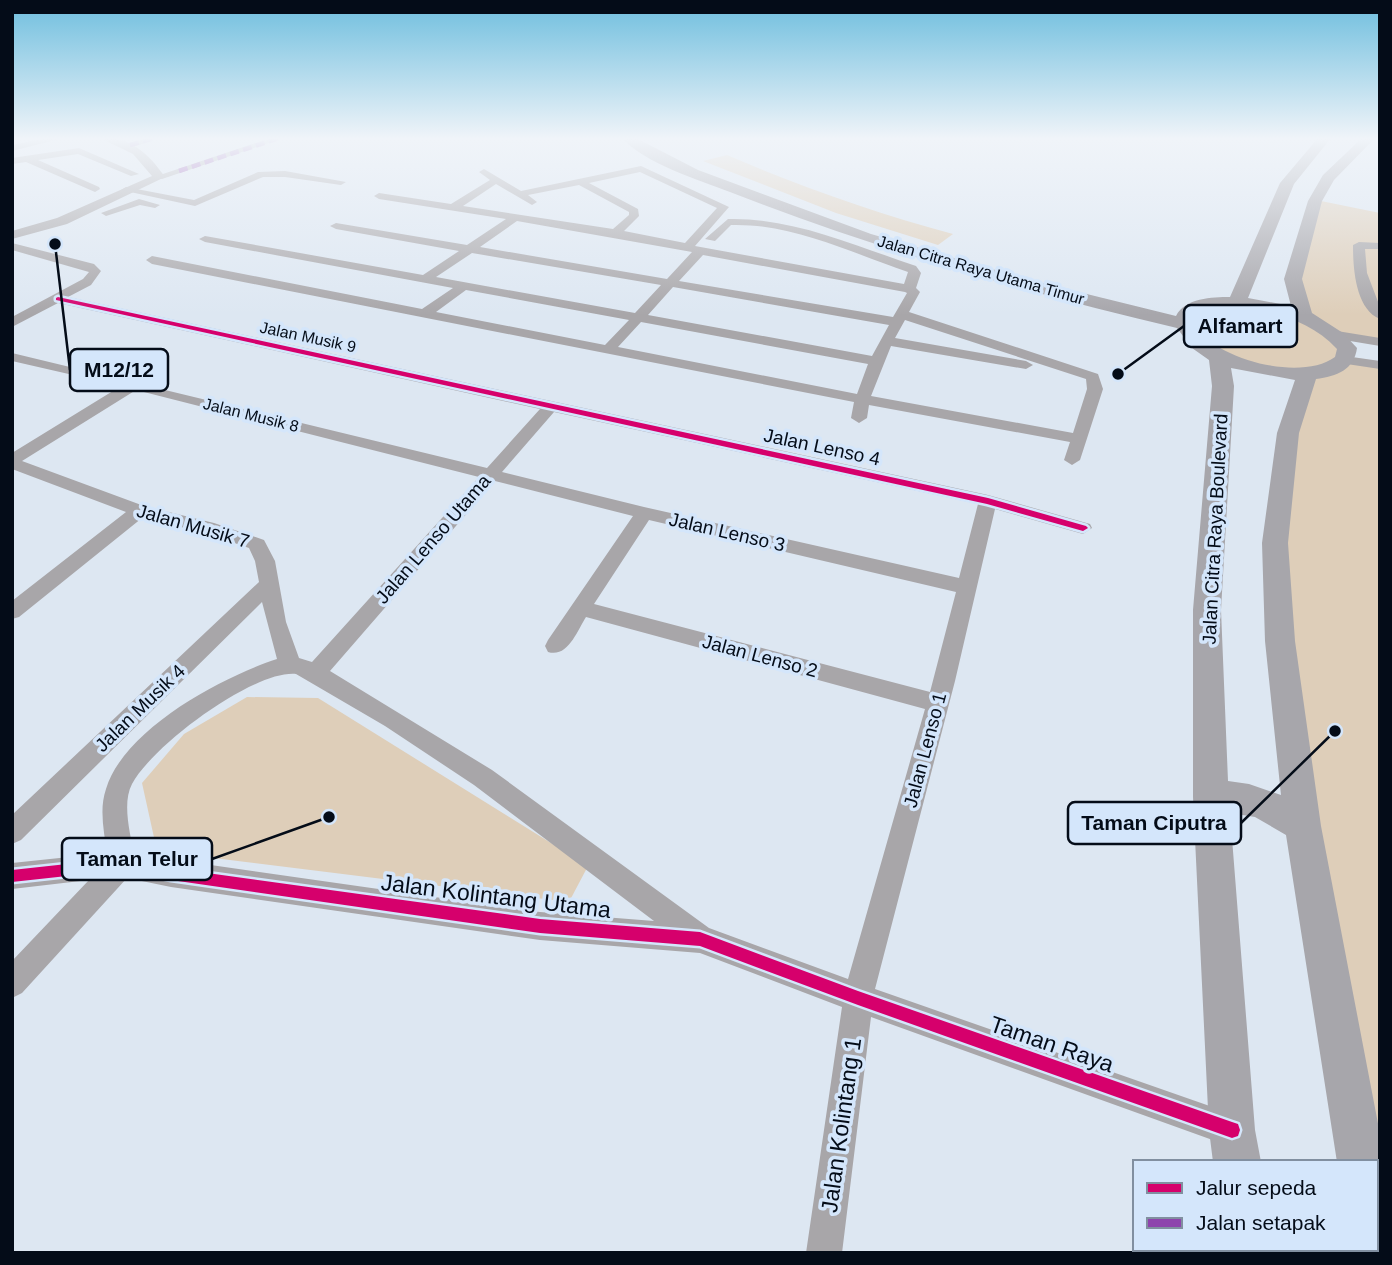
<svg xmlns="http://www.w3.org/2000/svg" width="1392" height="1265" font-family="Arial,sans-serif">
  <style>
    .green { fill: #deceb9 }
    .lines { fill: none; stroke-linecap: round; stroke-linejoin: round }
    .minor { fill: #a8a6a9; fill-rule: evenodd }
    .tertiary { fill: #a8a6a9; fill-rule: evenodd }
    .secondary { fill: #a7a6ab; fill-rule: evenodd }
    .quiet { stroke: #8e44ad; stroke-width: 4.5; stroke-dasharray: 9 4.5; stroke-linecap: butt }
    .cycleway-casing { stroke: #d4e6fb; stroke-width: 5 }
    .cycleway { fill: #d6006c; fill-rule: evenodd }
    .labels { text-anchor: middle; dominant-baseline: central; stroke-width: 7; stroke-linejoin: round; paint-order: stroke }
    .far-street-label { font-size: 16px; fill: #040c18; stroke: #d4e6fb }
    .street-label { font-size: 19px; fill: #040c18; stroke: #d4e6fb }
    .near-street-label { font-size: 23px; fill: #040c18; stroke: #d4e6fb }
    .leader { fill: none; stroke: #040c18; stroke-width: 2.5 }
    .callout-dot { fill: #040c18; stroke: #d4e6fb; stroke-width: 2.5 }
    .callout { fill: #d4e6fb; stroke: #040c18; stroke-width: 2.5 }
    .callout-label { font-size: 21px; text-anchor: middle; font-weight: bold; fill: #040c18 }
  </style>
  <rect width="100%" height="100%" fill="#dde7f2"/>
  <g class="green">
    <path d="M 727,155 C 801,187 876,213 953,234 L 938,245 L 836,213 L 703,161 Z"/>
    <path d="M 1321,201 L 1380,213 L 1380,342 L 1337,335 L 1345,361 L 1380,365 L 1380,1181 L 1376,1179 L 1376,1162 L 1280,641 L 1285,456 L 1308,373 L 1219,357 L 1186,314 L 1237,302 L 1313,320 L 1300,284 Z"/>
    <path d="M 247,697 L 318,698 L 588,866 L 569,902 L 157,851 L 142,783 L 184,734 Z"/>
  </g>
  <g class="lines">
    <g class="minor">
      <path d="M 47,138 L 63,138 L 12,151 L 12,145 Z"/>
      <path d="M 145,138 L 159,138 L 130,148 L 125,145 Z"/>
      <path d="M 270,138 L 283,138 L 162,179 L 154,177 Z"/>
      <path d="M 79,148 L 139,174 L 131,176 L 78,154 L 38,160 L 99,187 L 100,189 L 95,192 L 26,162 L 12,164 L 12,158 Z"/>
      <path d="M 641,166 L 729,207 L 695,246 L 904,284 L 908,272 C 852,253 791,223 731,225 L 715,241 L 705,239 L 728,219 C 792,217 856,246 916,266 L 921,273 L 916,288 L 920,292 L 909,312 L 1098,374 L 1103,389 L 1080,460 L 1072,465 L 1064,460 L 1070,442 L 869,405 L 867,418 L 859,423 L 851,418 L 854,402 L 152,264 L 146,260 L 152,256 L 422,309 L 453,288 L 205,242 L 199,239 L 205,236 L 423,275 L 459,251 L 336,229 L 330,226 L 336,223 L 467,245 L 506,219 L 379,199 L 374,196 L 379,193 L 451,204 L 490,180 L 479,172 L 484,169 L 521,191 ZM 640,172 L 717,208 L 685,243 L 624,231 L 639,216 L 638,209 L 589,183 ZM 496,184 L 532,205 L 537,202 L 528,195 L 579,185 L 629,212 L 629,215 L 613,229 L 463,206 ZM 517,221 L 692,252 L 667,279 L 480,247 ZM 472,253 L 661,285 L 635,313 L 436,277 ZM 703,255 L 905,292 L 907,293 L 893,317 L 679,281 ZM 673,287 L 889,325 L 872,356 L 648,315 ZM 466,290 L 629,320 L 605,345 L 436,312 ZM 905,320 L 1086,379 L 1087,389 L 1073,433 L 871,396 L 891,346 L 1026,369 L 1033,365 L 1026,361 L 895,338 ZM 641,322 L 868,364 L 857,394 L 618,347 Z"/>
      <path d="M 285,171 L 346,182 L 341,185 L 285,177 L 263,177 L 195,206 L 121,190 L 126,187 L 194,200 L 258,172 Z"/>
      <path d="M 139,199 L 160,205 L 155,208 L 140,205 L 106,216 L 101,213 Z"/>
      <path d="M 1359,242 L 1380,243 L 1380,249 L 1365,249 L 1367,273 L 1380,307 L 1380,319 C 1355,309 1353,267 1353,245 Z"/>
      <path d="M 12,243 L 94,264 L 101,271 L 91,285 L 68,297 L 988,495 L 1090,524 L 1092,528 L 1083,534 L 995,509 L 955,681 L 875,989 L 1244,1118 L 1249,1130 L 1244,1142 L 1232,1147 L 871,1017 L 842,1253 L 806,1253 L 842,1007 L 700,953 L 540,940 L 171,887 L 127,878 L 22,993 L 12,998 L 12,961 L 89,880 L 12,889 L 12,863 L 107,853 C 104,832 99,809 106,789 C 124,729 222,677 277,659 L 262,602 L 21,840 L 12,844 L 12,815 L 259,582 L 255,561 L 249,548 L 202,532 L 142,518 L 19,617 L 12,619 L 12,601 L 126,512 L 12,469 L 12,453 L 121,386 L 12,361 L 12,353 L 487,468 L 540,409 L 58,303 L 12,327 L 12,317 L 83,279 L 89,272 L 12,250 ZM 136,390 L 479,477 L 312,662 L 299,658 L 286,622 L 275,561 L 264,540 L 214,523 L 144,506 L 22,461 ZM 554,412 L 978,504 L 959,578 L 644,507 L 502,472 ZM 495,481 L 633,516 L 548,640 L 545,646 L 548,652 C 568,658 577,631 586,617 L 925,709 L 848,979 L 709,928 L 492,770 L 330,671 ZM 649,520 L 956,592 L 930,692 L 594,604 ZM 296,674 L 385,726 L 474,785 L 654,921 L 540,912 L 134,854 C 130,833 122,803 132,784 C 152,746 253,670 296,674 Z"/>
      <path d="M 1337,331 L 1380,338 L 1380,346 L 1332,338 L 1330,335 Z"/>
      <path d="M 1345,356 L 1380,361 L 1380,369 L 1340,363 L 1338,360 Z"/>
    </g>
    <path class="tertiary" d="M 100,138 C 131,137 148,153 165,177 L 67,224 L 12,239 L 12,231 L 57,218 L 152,176 L 133,154 Z"/>
    <g class="secondary">
      <path d="M 622,138 L 636,138 L 698,170 L 871,234 L 1030,280 L 1176,316 C 1185,298 1212,297 1230,297 L 1280,183 L 1318,138 L 1331,138 L 1294,184 L 1248,298 L 1291,306 L 1284,279 L 1308,201 L 1323,175 L 1362,138 L 1375,138 L 1334,180 L 1322,201 L 1302,279 L 1312,313 L 1343,333 L 1357,348 C 1354,370 1337,376 1316,379 L 1299,433 L 1288,543 L 1295,641 L 1321,826 L 1380,1134 L 1378,1179 L 1376,1162 L 1337,1162 L 1286,835 L 1255,817 L 1230,813 L 1255,1130 L 1261,1162 L 1213,1162 L 1209,1130 L 1193,797 L 1193,610 L 1212,386 L 1209,360 L 1192,348 L 1177,328 C 1025,292 876,249 730,192 C 699,180 644,163 622,138 ZM 1237,307 C 1275,312 1310,320 1337,349 L 1335,357 C 1301,382 1215,360 1194,324 L 1195,317 L 1212,308 ZM 1231,368 L 1295,380 L 1277,433 L 1262,543 L 1265,641 L 1281,795 L 1249,784 L 1228,781 L 1221,610 L 1234,386 Z"/>
      <path d="M 1376,1224 L 1380,1225 L 1380,1253 L 1351,1253 L 1351,1249 L 1376,1249 Z"/>
      <path d="M 1225,1249 L 1276,1249 L 1277,1253 L 1225,1253 Z"/>
    </g>
    <g class="quiet">
      <path d="M 130,145 L 155,138"/>
      <path d="M 179,171 L 279,138"/>
    </g>
    <g class="cycleway-casing">
      <g id="cycleway">
        <path d="M 58,297 L 988,498 L 1086,526 L 1088,528 L 1083,531 L 987,504 L 56,300 L 56,298 Z"/>
        <path d="M 122,858 L 171,868 L 540,919 L 700,932 L 858,991 L 1232,1122 L 1238,1124 L 1240,1130 L 1238,1136 L 1232,1138 L 858,1005 L 700,946 L 540,933 L 171,880 L 122,870 L 12,882 L 12,870 Z"/>
      </g>
    </g>
    <use href="#cycleway" class="cycleway"/>
  </g>
  <linearGradient id="sky" x2="0" y2="1"><stop stop-color="#6ebede"/><stop offset="0.44" stop-color="#f0f4f9"/><stop offset="1" stop-color="#f0f4f9" stop-opacity="0"/></linearGradient>
  <rect width="1392" height="315" fill="url(#sky)"/>
  <g class="labels">
    <g class="far-street-label">
      <text transform="translate(981 270) rotate(16)">Jalan Citra Raya Utama Timur</text>
      <text transform="translate(308 337) rotate(12)">Jalan Musik 9</text>
      <text transform="translate(251 415) rotate(14)">Jalan Musik 8</text>
    </g>
    <g class="street-label">
      <text transform="translate(822 447) rotate(12)">Jalan Lenso 4</text>
      <text transform="translate(193 526) rotate(16)">Jalan Musik 7</text>
      <text transform="translate(1215 529) rotate(-87)">Jalan Citra Raya Boulevard</text>
      <text transform="translate(727 532) rotate(13)">Jalan Lenso 3</text>
      <text transform="translate(433 539) rotate(-49)">Jalan Lenso Utama</text>
      <text transform="translate(760 656) rotate(15)">Jalan Lenso 2</text>
      <text transform="translate(140 708) rotate(-44)">Jalan Musik 4</text>
      <text transform="translate(925 750) rotate(-75)">Jalan Lenso 1</text>
    </g>
    <g class="near-street-label">
      <text transform="translate(496 896) rotate(7)">Jalan Kolintang Utama</text>
      <text transform="translate(1052 1044) rotate(19)">Taman Raya</text>
      <text transform="translate(841 1125) rotate(-82)">Jalan Kolintang 1</text>
    </g>
  </g>
  <path class="leader" d="M1118 374L1184 326M55 244L70 370M1335 731L1241 823M329 817L212 859"/>
  <g class="callout-dot">
    <circle cx="1118" cy="374" r="7"/>
    <circle cx="55" cy="244" r="7"/>
    <circle cx="1335" cy="731" r="7"/>
    <circle cx="329" cy="817" r="7"/>
  </g>
  <g class="callout">
    <rect x="1184" y="305" width="113" height="42" rx="7"/>
    <rect x="70" y="349" width="98" height="42" rx="7"/>
    <rect x="1068" y="802" width="173" height="42" rx="7"/>
    <rect x="62" y="838" width="150" height="42" rx="7"/>
  </g>
  <g class="callout-label">
    <text x="1240" y="333">Alfamart</text>
    <text x="119" y="377">M12/12</text>
    <text x="1154" y="830">Taman Ciputra</text>
    <text x="137" y="866">Taman Telur</text>
  </g>
  <rect width="1392" height="1265" fill="none" stroke="#040c18" stroke-width="28"/>
  <rect x="1133" y="1160" width="245" height="91" fill="#d4e6fb" stroke="#818fa0" stroke-width="2"/>
  <rect x="1147" y="1183" width="35" height="10" fill="#d6006c" stroke="#818fa0" stroke-width="2"/>
  <text x="1196" y="1195" font-size="21" fill="#040c18">Jalur sepeda</text>
  <rect x="1147" y="1218" width="35" height="10" fill="#8e44ad" stroke="#818fa0" stroke-width="2"/>
  <text x="1196" y="1230" font-size="21" fill="#040c18">Jalan setapak</text>
</svg>
